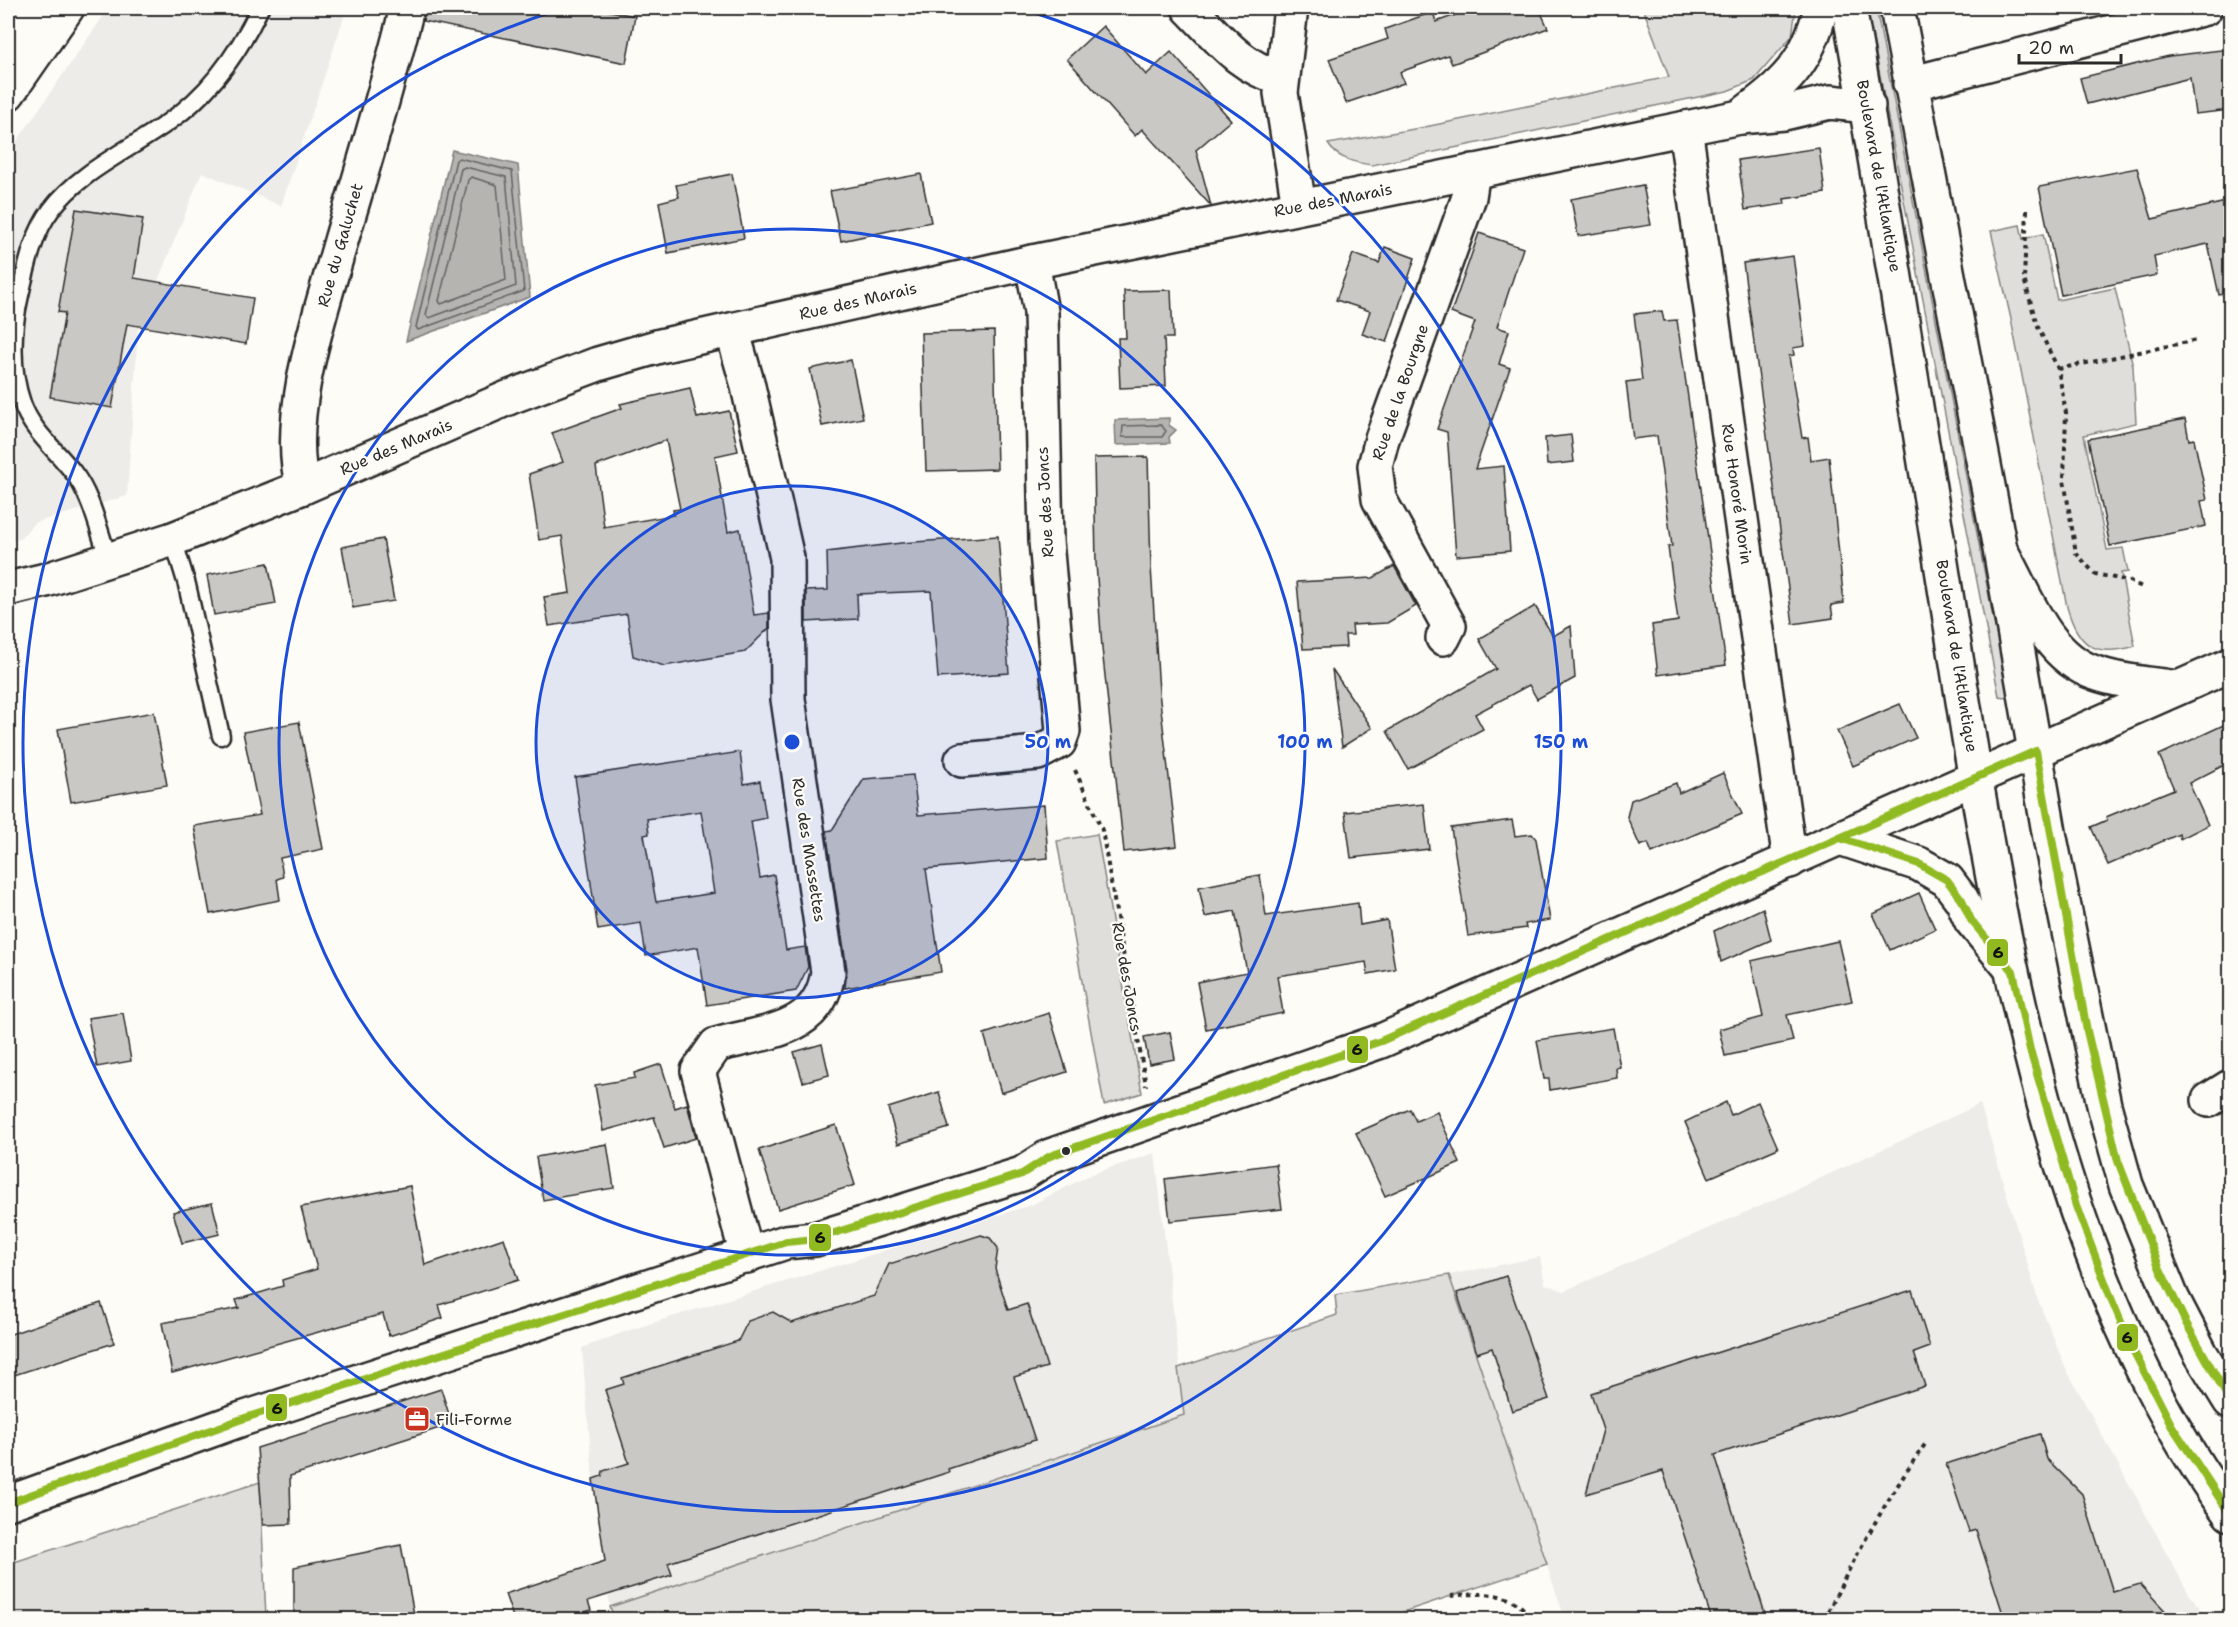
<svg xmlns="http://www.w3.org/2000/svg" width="2238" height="1627" font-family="'Shantell Sans',sans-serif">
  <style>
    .built { fill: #edece8 }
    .green { fill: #dfdeda; stroke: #858482; stroke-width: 1.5 }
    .water { fill: #b5b4b1; stroke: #7e7d7b; stroke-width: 1.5 }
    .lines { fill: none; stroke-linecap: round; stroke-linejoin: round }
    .shore { stroke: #626261; stroke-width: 1.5 }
    .building { fill: #c9c8c4; stroke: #2b2b2b; stroke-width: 1.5; fill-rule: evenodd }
    .service-casing { stroke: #2b2b2b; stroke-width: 21 }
    .minor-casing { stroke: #2b2b2b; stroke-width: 38 }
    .tertiary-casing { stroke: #2b2b2b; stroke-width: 38 }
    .secondary-casing { stroke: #2b2b2b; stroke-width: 38 }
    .primary-casing { stroke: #2b2b2b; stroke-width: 38 }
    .path { stroke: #2b2b2b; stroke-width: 4; stroke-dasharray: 4.5 4.5; stroke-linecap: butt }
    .service { stroke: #fdfcf7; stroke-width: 16 }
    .minor { stroke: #fdfcf7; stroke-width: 33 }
    .tertiary { stroke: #fdfcf7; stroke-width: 33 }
    .secondary { stroke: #fdfcf7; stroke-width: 33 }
    .primary { stroke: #fdfcf7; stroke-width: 33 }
    .bus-1-casing { stroke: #fdfcf7; stroke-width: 12 }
    .bus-1 { stroke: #90ba20; stroke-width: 8 }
    .ring { fill: none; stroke: #1d4ed8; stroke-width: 3 }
    .bus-dot { fill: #2b2b2b; stroke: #fdfcf7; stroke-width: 2 }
    .labels { text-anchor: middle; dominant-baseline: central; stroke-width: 4.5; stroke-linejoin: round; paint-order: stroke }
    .street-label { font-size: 16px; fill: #2b2b2b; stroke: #fdfcf7 }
    .poi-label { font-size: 16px; fill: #2b2b2b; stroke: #fdfcf7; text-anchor: start }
    .centre { fill: #1d4ed8; stroke: #fdfcf7; stroke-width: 3 }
    .ring-label { font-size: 18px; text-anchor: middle; font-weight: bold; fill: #1d4ed8; stroke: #fdfcf7; stroke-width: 4.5; stroke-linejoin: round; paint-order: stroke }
    .line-badge { stroke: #fdfcf7; stroke-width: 2 }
    .pale-badge-label { font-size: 16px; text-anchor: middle; font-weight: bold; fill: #111 }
  </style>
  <rect width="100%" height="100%" fill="#fdfcf7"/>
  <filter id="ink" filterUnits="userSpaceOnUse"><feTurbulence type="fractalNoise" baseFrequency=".0167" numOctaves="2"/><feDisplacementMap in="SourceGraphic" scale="12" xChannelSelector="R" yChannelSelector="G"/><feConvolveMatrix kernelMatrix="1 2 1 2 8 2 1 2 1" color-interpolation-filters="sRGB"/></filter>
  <g filter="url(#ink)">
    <g class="built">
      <path d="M 109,8 L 347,8 L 281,206 L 202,172 L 138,330 L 127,496 L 34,523 L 20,539 L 8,542 L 8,154 Z"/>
      <path d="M 1980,1104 L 2038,1300 L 2065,1367 L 2189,1594 L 2209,1619 L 1565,1619 L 1449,1275 L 1540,1257 L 1545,1284 L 1564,1291 L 1767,1203 Z"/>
      <path d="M 1155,1153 L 1185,1415 L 610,1607 L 593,1479 L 582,1348 L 627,1331 L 1031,1205 L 1092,1174 Z"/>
    </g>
    <g class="green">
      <path d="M 1643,8 L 1796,8 L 1792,36 L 1754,80 L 1727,91 L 1372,165 C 1356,163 1337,159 1328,144 L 1420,128 L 1669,77 Z"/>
      <path d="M 1867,8 L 1876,8 L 2008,695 L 2004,697 L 1999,696 Z"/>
      <path d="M 2020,225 L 2023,239 L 2043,234 L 2057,300 L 2115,288 L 2133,366 L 2136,423 L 2084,435 L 2107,550 L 2123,548 L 2128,572 L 2121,573 L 2135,646 C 2095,658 2078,646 2067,607 L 2011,319 L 1991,231 Z"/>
      <path d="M 1097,834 L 1142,1093 L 1104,1105 L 1057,841 Z"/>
      <path d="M 1449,1275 L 1547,1564 L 1382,1619 L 615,1619 L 610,1607 L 1184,1415 L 1178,1368 L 1337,1315 L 1335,1295 Z"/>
      <path d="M 260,1482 L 266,1619 L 8,1619 L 8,1564 Z"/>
    </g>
    <g class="water">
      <path d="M 452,150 L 518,165 L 530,297 L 406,341 Z"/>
      <path d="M 1169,418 L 1169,425 L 1176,430 L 1169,437 L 1170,443 L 1116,445 L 1115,420 Z"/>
    </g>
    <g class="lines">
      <g class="shore">
        <path d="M 459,158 L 512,171 L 524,291 L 418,330 L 416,327 L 456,160 Z"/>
        <path d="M 465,167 L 506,177 L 516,286 L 429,318 L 426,315 L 461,169 Z"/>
        <path d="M 471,177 L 497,185 L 506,280 L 441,304 L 439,301 L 468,180 Z"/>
        <path d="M 1161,425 L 1166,431 L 1162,437 L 1122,437 L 1123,426 Z"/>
      </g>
    </g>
    <g class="building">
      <path d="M 425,8 L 595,8 L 635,16 L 626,63 L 423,21 Z"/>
      <path d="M 1475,8 L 1539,8 L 1548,28 L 1452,64 L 1448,55 L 1400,72 L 1404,83 L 1346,103 L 1329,59 L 1388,39 L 1385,29 L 1433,12 L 1436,22 Z"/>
      <path d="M 1103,26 L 1146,75 L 1171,52 L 1231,120 L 1196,150 L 1211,206 L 1142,129 L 1135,136 L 1067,59 Z"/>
      <path d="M 2230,49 L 2230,110 L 2195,114 L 2190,78 L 2087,104 L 2080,78 L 2169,56 Z"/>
      <path d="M 1819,148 L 1825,193 L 1784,199 L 1785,204 L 1745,210 L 1738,160 Z"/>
      <path d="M 2137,168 L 2152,219 L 2230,201 L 2230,293 L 2219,295 L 2208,244 L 2154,256 L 2157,275 L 2061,295 L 2039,187 Z"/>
      <path d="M 732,174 L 744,238 L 668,253 L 659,202 L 679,197 L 676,185 Z"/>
      <path d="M 921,174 L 931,222 L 841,241 L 830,191 Z"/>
      <path d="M 1643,185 L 1651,225 L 1578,236 L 1571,199 Z"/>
      <path d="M 76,209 L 143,219 L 134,278 L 253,298 L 246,344 L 127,324 L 112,408 L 50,397 L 65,313 L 58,312 Z"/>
      <path d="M 1479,233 L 1523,248 L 1497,327 L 1509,331 L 1499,364 L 1510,368 L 1475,469 L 1504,466 L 1510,551 L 1456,556 L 1447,432 L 1437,429 L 1475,322 L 1451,313 Z"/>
      <path d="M 1385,247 L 1415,258 L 1387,342 L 1362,334 L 1370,311 L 1336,300 L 1353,254 L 1379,263 Z"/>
      <path d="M 1793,256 L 1805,346 L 1793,348 L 1794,355 L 1789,356 L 1802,438 L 1808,437 L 1811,460 L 1829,457 L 1844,603 L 1831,605 L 1833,618 L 1793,624 L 1743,263 Z"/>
      <path d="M 1171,290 L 1173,338 L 1164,338 L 1166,386 L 1120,388 L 1118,338 L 1126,338 L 1124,291 Z"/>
      <path d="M 1662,311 L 1664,321 L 1677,320 L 1726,665 L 1658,675 L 1652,625 L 1678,621 L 1668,547 L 1672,546 L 1657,436 L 1633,439 L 1626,382 L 1642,380 L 1634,314 Z"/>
      <path d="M 994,331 L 997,469 L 926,471 L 921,333 Z"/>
      <path d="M 851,360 L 863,418 L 822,426 L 810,369 Z"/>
      <path d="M 690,388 L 697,418 L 729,411 L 738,451 L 715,456 L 728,532 L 740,529 L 754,615 L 769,613 L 769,628 L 745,652 L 664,666 L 633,656 L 627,614 L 549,626 L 544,597 L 570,593 L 562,536 L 539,540 L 529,474 L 563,462 L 552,433 L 622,408 L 620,404 ZM 666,440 L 680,509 L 673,510 L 674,515 L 604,527 L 596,466 Z"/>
      <path d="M 2185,419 L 2189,440 L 2194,439 L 2207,500 L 2201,501 L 2206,526 L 2110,546 L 2088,439 Z"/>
      <path d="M 1571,435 L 1574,462 L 1547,465 L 1545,438 Z"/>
      <path d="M 1148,457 L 1151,567 L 1159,692 L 1177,846 L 1124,852 L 1102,648 L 1096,563 L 1094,458 Z"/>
      <path d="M 998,536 L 1009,673 L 938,678 L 931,591 L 857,594 L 858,619 L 806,622 L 806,591 L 828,590 L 827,552 L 901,543 Z"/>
      <path d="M 383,539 L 394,601 L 353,608 L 342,547 Z"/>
      <path d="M 268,563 L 276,604 L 214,615 L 207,575 Z"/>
      <path d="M 1394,566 L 1416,606 L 1387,623 L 1352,625 L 1353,635 L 1345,635 L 1346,647 L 1303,649 L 1297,582 L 1373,578 Z"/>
      <path d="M 1535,606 L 1553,636 L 1571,626 L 1575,678 L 1537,699 L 1529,685 L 1475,714 L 1483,729 L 1408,769 L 1387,731 L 1496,669 L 1479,639 Z"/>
      <path d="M 1332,669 L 1372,728 L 1342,747 Z"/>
      <path d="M 1900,704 L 1916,738 L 1853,766 L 1837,731 Z"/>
      <path d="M 154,712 L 167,785 L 71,802 L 58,729 Z"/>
      <path d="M 299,722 L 323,849 L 280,858 L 283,877 L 277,879 L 280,900 L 210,914 L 194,826 L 260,815 L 243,732 Z"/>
      <path d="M 2230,722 L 2230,762 L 2189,783 L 2208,825 L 2180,839 L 2179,834 L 2108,865 L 2091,827 L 2107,820 L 2106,817 L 2174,789 L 2159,755 Z"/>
      <path d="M 740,752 L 744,784 L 760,781 L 766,818 L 751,821 L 760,878 L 774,875 L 786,950 L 805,947 L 808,967 L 796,991 L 707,1005 L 698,947 L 646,956 L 641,923 L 598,930 L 575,777 ZM 701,811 L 714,893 L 656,902 L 644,835 L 649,834 L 647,819 Z"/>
      <path d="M 1723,773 L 1742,814 L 1652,853 L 1648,843 L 1640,846 L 1627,817 L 1631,800 L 1676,783 L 1679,793 Z"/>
      <path d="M 913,775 L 918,815 L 1044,805 L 1048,858 L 926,869 L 941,972 L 845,988 L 847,969 L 826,831 L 832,830 L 864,779 Z"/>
      <path d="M 1424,804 L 1429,849 L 1351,858 L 1345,812 Z"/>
      <path d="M 1512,820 L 1515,836 L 1532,834 L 1536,839 L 1550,920 L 1525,924 L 1526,928 L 1468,936 L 1451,828 Z"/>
      <path d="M 1260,875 L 1266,916 L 1358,903 L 1360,925 L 1387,920 L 1395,969 L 1368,974 L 1366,962 L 1277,976 L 1283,1013 L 1206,1029 L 1197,982 L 1247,972 L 1235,911 L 1205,917 L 1199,887 Z"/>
      <path d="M 1919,893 L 1935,929 L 1890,950 L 1873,914 Z"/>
      <path d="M 1763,908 L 1771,940 L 1721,962 L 1714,931 Z"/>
      <path d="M 1838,941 L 1852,1001 L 1787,1015 L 1793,1041 L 1725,1056 L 1719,1029 L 1763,1017 L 1751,961 Z"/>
      <path d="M 123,1013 L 131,1061 L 97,1067 L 88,1018 Z"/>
      <path d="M 1049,1013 L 1067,1072 L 1001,1093 L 984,1034 Z"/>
      <path d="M 1613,1028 L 1620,1067 L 1616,1068 L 1617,1078 L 1550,1090 L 1549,1079 L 1544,1079 L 1537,1040 Z"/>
      <path d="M 1170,1032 L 1175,1059 L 1149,1064 L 1144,1037 Z"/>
      <path d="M 822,1044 L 829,1075 L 803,1082 L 794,1052 Z"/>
      <path d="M 661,1064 L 675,1108 L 687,1104 L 696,1138 L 664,1148 L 654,1117 L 603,1131 L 595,1085 L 635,1078 L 634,1073 Z"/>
      <path d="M 939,1092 L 949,1128 L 898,1144 L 888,1108 Z"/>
      <path d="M 1726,1102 L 1731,1115 L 1758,1102 L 1778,1148 L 1709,1178 L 1685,1122 Z"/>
      <path d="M 1410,1109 L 1416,1121 L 1437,1112 L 1460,1163 L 1385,1196 L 1356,1133 Z"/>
      <path d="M 836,1125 L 855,1185 L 778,1209 L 759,1150 Z"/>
      <path d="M 607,1144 L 614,1188 L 543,1200 L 536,1157 Z"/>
      <path d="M 1276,1164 L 1282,1209 L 1170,1221 L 1165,1179 Z"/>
      <path d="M 410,1186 L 425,1265 L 504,1238 L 518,1280 L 439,1305 L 443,1318 L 389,1336 L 383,1314 L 172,1373 L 162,1323 L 239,1308 L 236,1300 L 283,1286 L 282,1280 L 317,1269 L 301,1207 Z"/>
      <path d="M 212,1203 L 220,1234 L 182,1243 L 173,1212 Z"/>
      <path d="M 981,1235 L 990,1238 L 998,1248 L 995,1269 L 1008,1310 L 1027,1304 L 1047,1367 L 1014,1377 L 1035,1440 L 948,1469 L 949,1472 L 668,1563 L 672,1575 L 588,1601 L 591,1610 L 563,1620 L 514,1620 L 505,1594 L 605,1561 L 593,1479 L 602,1476 L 603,1471 L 629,1463 L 605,1390 L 624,1384 L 622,1378 L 738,1341 L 748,1321 L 773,1312 L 792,1323 L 874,1296 L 889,1264 Z"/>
      <path d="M 1506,1276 L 1549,1399 L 1512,1411 L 1492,1348 L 1477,1353 L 1457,1293 Z"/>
      <path d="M 1912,1290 L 1930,1347 L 1914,1353 L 1925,1386 L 1715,1455 L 1767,1620 L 1712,1620 L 1663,1471 L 1586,1494 L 1603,1430 L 1591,1393 Z"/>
      <path d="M 101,1303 L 114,1343 L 8,1377 L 8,1335 Z"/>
      <path d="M 441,1389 L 452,1424 L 290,1476 L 291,1524 L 263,1525 L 257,1448 Z"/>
      <path d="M 2040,1434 L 2047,1459 L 2082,1494 L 2113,1592 L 2140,1584 L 2174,1620 L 2005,1620 L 1976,1530 L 1969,1532 L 1946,1464 Z"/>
      <path d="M 401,1545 L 415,1620 L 294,1620 L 294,1567 Z"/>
    </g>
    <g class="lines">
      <g class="service-casing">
        <g id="service">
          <path d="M 173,539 L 187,585 L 221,736"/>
          <path d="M 109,560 C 99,532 92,496 73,472 C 56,450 31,430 22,403 C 10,369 12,329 20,295 C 27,266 33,234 51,210 C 79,172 129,150 167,123 C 209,95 239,52 260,8"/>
        </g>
      </g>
      <g class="minor-casing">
        <g id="minor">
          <path d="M 1189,8 C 1216,35 1242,70 1281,77"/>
          <path d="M 1291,8 L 1281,93 L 1299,206"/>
          <path d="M 1740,117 C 1785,83 1807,65 1821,8"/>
          <path d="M 1685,128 L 1790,861"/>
          <path d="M 732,330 L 747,382 L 787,558 L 788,699 L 828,972 C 820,1032 766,1031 716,1045 L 698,1071 L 747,1256"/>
          <path d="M 303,487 C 283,418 322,309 341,241 C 364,163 388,86 407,8"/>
          <path d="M 8,589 L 46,580 L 173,539 L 303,487 L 510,397 L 598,364 L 660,346 L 1032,262 L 1740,117 L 1784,113 L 1830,102 L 1868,106"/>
          <path d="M 1443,638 L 1449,626 L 1379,499 L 1375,466 L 1382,439 L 1469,197 L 1473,171"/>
          <path d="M 962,760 L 1038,753 L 1059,742 L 1063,731 L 1046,541 L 1041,312 L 1032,262"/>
          <path d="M 2209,1100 L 2230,1087"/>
        </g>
      </g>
      <g class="tertiary-casing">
        <g id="tertiary">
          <path d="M 1910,84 L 2205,8"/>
          <path d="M 2003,555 C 2026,596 2046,657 2095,673 C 2120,682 2151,684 2177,688"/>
          <path d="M 2036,751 L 2230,665"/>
        </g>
      </g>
      <g class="secondary-casing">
        <g id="secondary">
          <path d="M 1849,8 C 1885,209 1917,411 1949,613 C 1997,914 2045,1262 2230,1514"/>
          <path d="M 1897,8 L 2000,549 L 2050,838 L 2104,1105 L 2126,1185 L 2172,1298 L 2201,1354 L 2230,1401"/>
          <path d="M 1840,838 L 1919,864 L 1947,880 L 1962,900 L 1971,920 L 2010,967"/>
          <path d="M 8,1503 L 242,1419 L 786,1242 L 815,1239 L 1022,1174 L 1050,1156 L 1381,1041 L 2036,751"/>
        </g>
      </g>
      <g class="primary-casing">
        <g id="primary">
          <path d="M 8,52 L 41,8"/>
          <path d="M 8,93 L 67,8"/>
        </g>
      </g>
      <g class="path">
        <path d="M 2027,210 L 2024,279 L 2037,325 L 2058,369 L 2066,413 L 2064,479 L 2076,553 L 2095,574 L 2129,581 L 2144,588"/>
        <path d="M 2058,369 L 2197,340"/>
        <path d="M 1075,770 L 1102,830 L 1146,1086"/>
        <path d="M 1451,1596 C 1480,1593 1515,1589 1531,1620"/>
        <path d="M 1824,1620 C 1854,1557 1886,1500 1926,1443"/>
      </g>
      <use href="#service" class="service"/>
      <use href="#minor" class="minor"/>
      <use href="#tertiary" class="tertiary"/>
      <use href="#secondary" class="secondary"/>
      <use href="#primary" class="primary"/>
      <g class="bus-1-casing">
        <g id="bus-1">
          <path d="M 1840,838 L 1919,864 L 1947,880 L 1962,900 L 1971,920 L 2013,971 L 2030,1050 L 2076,1206 L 2111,1298 L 2131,1346 L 2172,1426 L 2230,1514"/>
          <path d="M 8,1503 L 242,1419 L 786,1242 L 815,1239 L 1022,1174 L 1050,1156 L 1381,1041 L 2036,751 L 2087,1031 L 2118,1161 L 2160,1269 L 2186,1323 L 2230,1401"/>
        </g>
      </g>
      <use href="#bus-1" class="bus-1"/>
    </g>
  </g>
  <circle cx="792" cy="742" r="256" fill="#1d4ed8" fill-opacity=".12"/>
  <g class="ring">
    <circle cx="792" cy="742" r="256"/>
    <circle cx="792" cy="742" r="513"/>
    <path d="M1023 9A769 769 0 1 1 561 9"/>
  </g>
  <defs>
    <g id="office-square" transform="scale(1.35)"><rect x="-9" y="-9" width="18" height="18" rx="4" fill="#c8321e" stroke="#fdfcf7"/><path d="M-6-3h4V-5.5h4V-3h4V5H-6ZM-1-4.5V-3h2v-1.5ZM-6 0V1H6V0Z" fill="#fff"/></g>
  </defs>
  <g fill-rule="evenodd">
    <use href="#office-square" x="417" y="1419"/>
  </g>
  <circle class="bus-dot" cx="1066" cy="1151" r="5"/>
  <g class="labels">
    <g class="street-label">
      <text transform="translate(1879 176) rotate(80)">Boulevard de l'Atlantique</text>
      <text transform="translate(1333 200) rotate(-11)">Rue des Marais</text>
      <text transform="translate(340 245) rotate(-74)">Rue du Galuchet</text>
      <text transform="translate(858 301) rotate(-13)">Rue des Marais</text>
      <text transform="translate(1400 392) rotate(-71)">Rue de la Bourgne</text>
      <text transform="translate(396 447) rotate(-23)">Rue des Marais</text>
      <text transform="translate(1737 494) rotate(82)">Rue Honoré Morin</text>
      <text transform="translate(1045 502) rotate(-93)">Rue des Joncs</text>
      <text transform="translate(1957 656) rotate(81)">Boulevard de l'Atlantique</text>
      <text transform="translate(809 850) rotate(81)">Rue des Massettes</text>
      <text transform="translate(1127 977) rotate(80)">Rue des Joncs</text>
    </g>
    <g class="poi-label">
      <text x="436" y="1419">Fili-Forme</text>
    </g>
  </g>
  <circle cx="792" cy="742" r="9" class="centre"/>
  <g class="ring-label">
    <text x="1048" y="748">50 m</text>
    <text x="1305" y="748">100 m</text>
    <text x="1561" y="748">150 m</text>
  </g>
  <g class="line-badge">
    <rect x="1986" y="938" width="23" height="29" rx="6" fill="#90ba20"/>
    <rect x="1346" y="1035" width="23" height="29" rx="6" fill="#90ba20"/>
    <rect x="808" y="1223" width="24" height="29" rx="6" fill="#90ba20"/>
    <rect x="2116" y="1323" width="23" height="29" rx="6" fill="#90ba20"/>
    <rect x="265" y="1393" width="23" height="29" rx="6" fill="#90ba20"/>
  </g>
  <g class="pale-badge-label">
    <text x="1998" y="958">6</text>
    <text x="1357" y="1055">6</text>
    <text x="820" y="1243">6</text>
    <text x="2127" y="1343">6</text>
    <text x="277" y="1414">6</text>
  </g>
  <rect width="2238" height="1627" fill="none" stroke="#fdfcf7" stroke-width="30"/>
  <rect x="15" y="15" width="2208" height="1597" fill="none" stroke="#2b2b2b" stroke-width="2" filter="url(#ink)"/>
  <path d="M2019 54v9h102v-9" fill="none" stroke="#2b2b2b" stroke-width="3"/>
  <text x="2028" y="54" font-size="18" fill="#2b2b2b" stroke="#fdfcf7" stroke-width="4.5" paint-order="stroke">20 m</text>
</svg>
